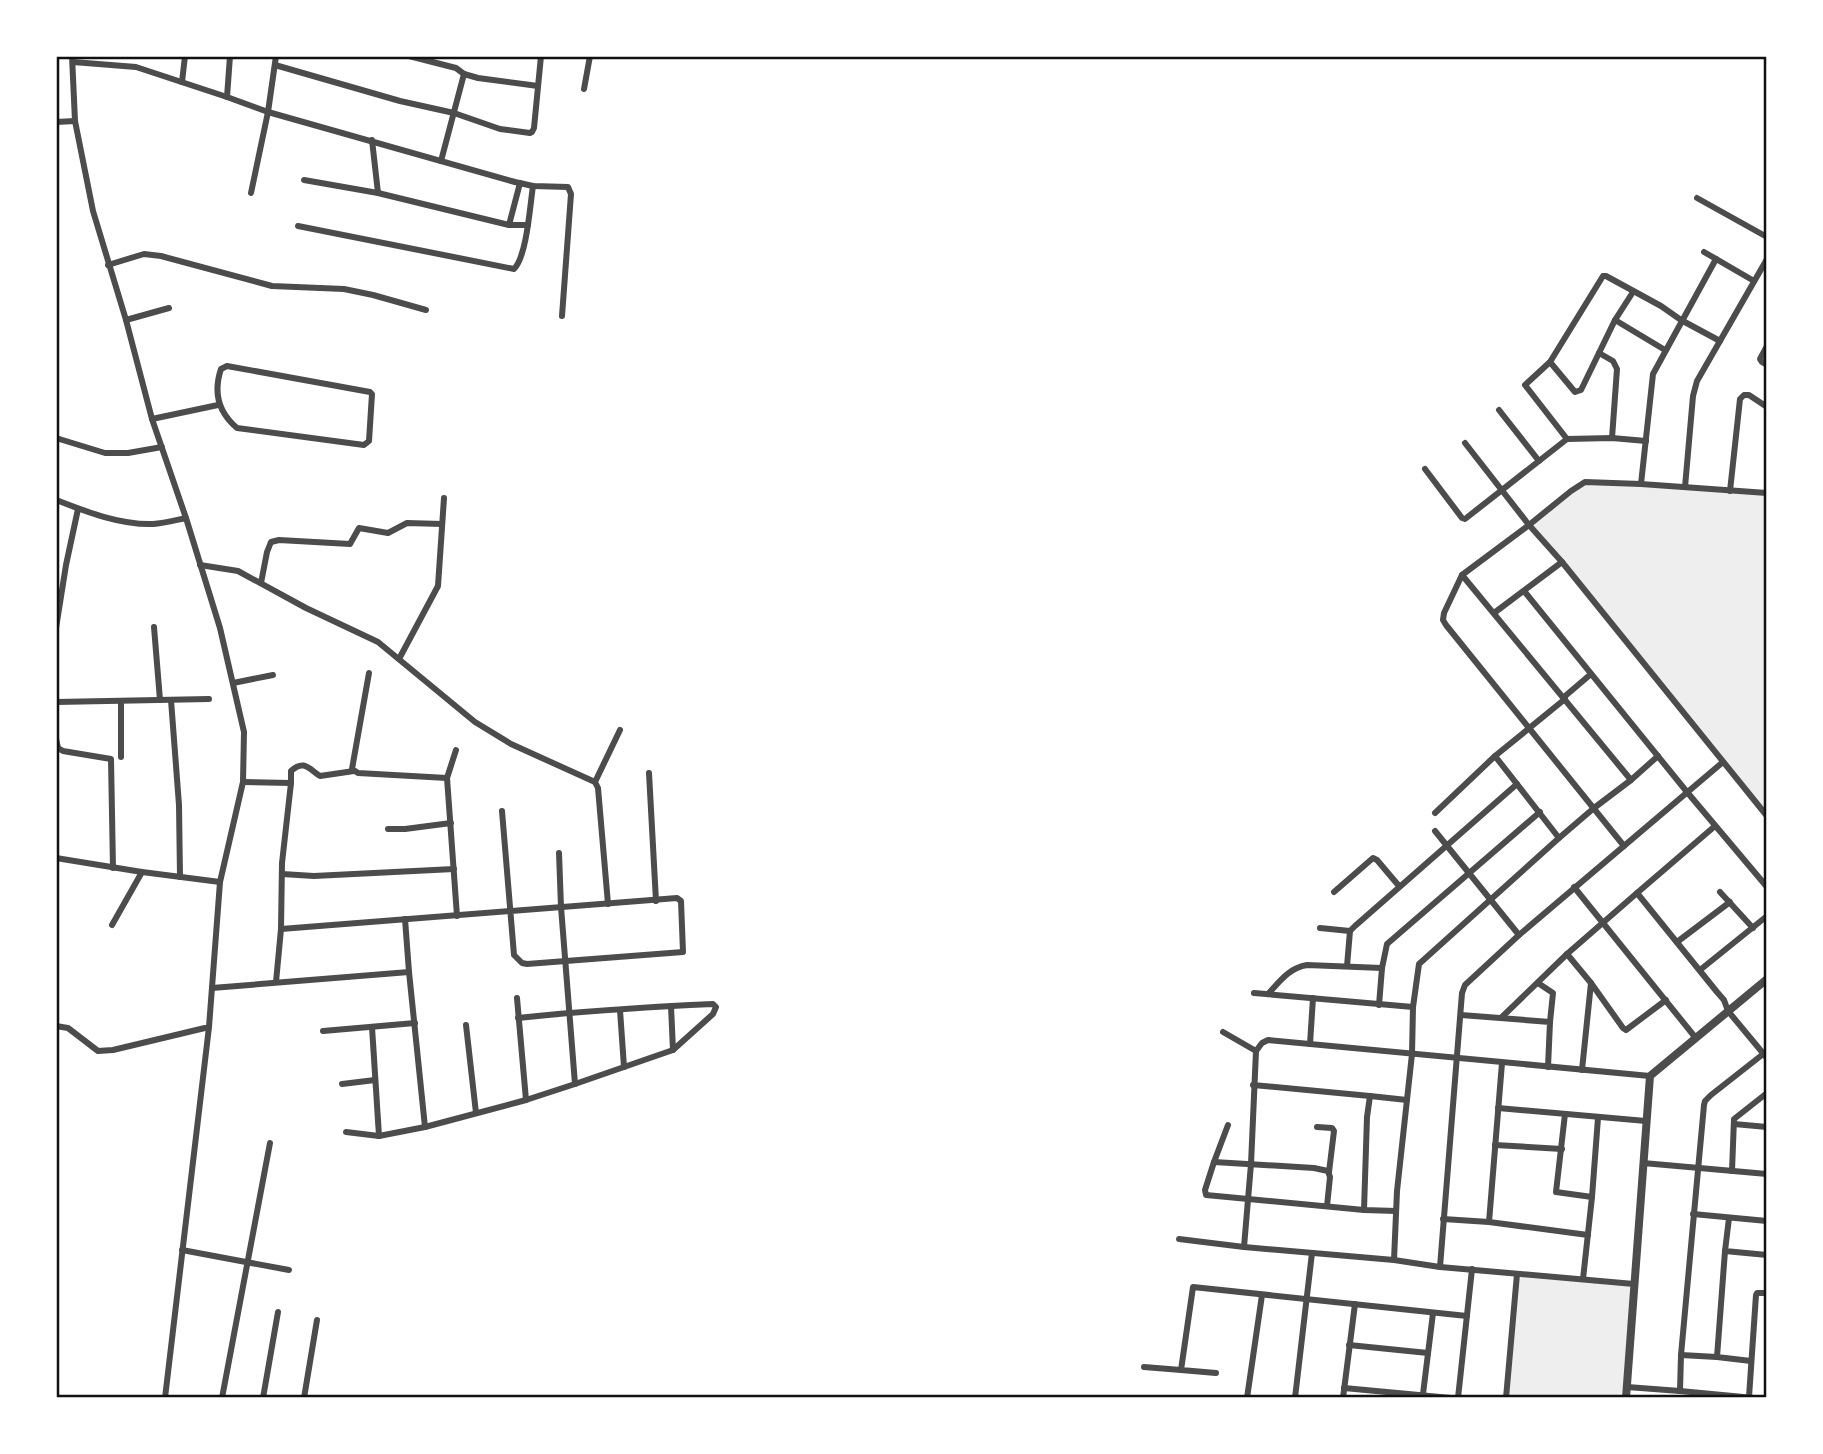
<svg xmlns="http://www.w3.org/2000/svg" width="1823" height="1454" font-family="'Open Sans',sans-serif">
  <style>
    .green { fill: #eee }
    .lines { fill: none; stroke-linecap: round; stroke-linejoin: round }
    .minor { stroke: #4c4c4c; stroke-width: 6 }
    .tertiary { stroke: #4c4c4c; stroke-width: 8 }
    .neatline { fill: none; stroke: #111; stroke-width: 2.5 }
  </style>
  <rect width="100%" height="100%" fill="#fff"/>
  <g class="green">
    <path d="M 1585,482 L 1767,493 L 1767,816 L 1529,525 Z"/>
    <path d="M 1517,1274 L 1634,1284 L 1626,1398 L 1506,1398 Z"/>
  </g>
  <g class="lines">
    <g class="minor">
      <path d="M 409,56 L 456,68 L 464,74 L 478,78 L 538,86"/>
      <path d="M 73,62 L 136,67 L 227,97 L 268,112 L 515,182 L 533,186 L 568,187 L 571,194 L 562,316"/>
      <path d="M 275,65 L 400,101 L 454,113 L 500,129 L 530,133 L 532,132 L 534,128 L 541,56"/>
      <path d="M 182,82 L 185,56"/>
      <path d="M 584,89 L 590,56"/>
      <path d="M 227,97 L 230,56"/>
      <path d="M 56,122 L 75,121"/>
      <path d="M 372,140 L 378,193"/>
      <path d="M 441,161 L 464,74"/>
      <path d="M 304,180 L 378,193 L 509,225 L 528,225"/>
      <path d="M 251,193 L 268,112 L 276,56"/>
      <path d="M 1697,198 L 1767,237"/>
      <path d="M 509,225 L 520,183"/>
      <path d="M 298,226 L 514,269 C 527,256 530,205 533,186"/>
      <path d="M 1704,252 L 1754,281"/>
      <path d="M 108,265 L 144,254 L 161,256 L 272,286 L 344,289 L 373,295 L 426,310"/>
      <path d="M 126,320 L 169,308"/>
      <path d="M 1615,320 L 1665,350"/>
      <path d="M 1767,346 L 1760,359 L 1762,362 L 1767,365"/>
      <path d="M 1599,353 L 1613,361 L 1617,369 L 1612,438"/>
      <path d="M 1550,362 L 1575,392 L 1581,390 L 1615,320 L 1633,292"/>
      <path d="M 227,366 L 370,392 L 372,394 L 369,441 L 364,445 L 237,428 C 218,412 213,393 221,369 Z"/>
      <path d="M 1499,410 L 1539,461"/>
      <path d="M 152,419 L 218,405"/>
      <path d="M 56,438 L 105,453 L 128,453 L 162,447"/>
      <path d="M 1567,439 L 1525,385 L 1550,362 L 1603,276 L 1606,276 L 1661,306 L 1681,320 L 1720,341"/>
      <path d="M 1465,443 L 1529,525 L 1562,562 L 1767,816"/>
      <path d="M 1425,469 L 1462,518 L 1465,519 L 1567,439 L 1612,438 L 1646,441"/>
      <path d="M 1641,484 L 1653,374 L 1716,259"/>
      <path d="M 1685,487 L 1693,396 L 1697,381 L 1767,259"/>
      <path d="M 1730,491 L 1740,399 L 1744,395 L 1749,395 L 1767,407"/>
      <path d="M 56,500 C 87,512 120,525 153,524 C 164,523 176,520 186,518"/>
      <path d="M 200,565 L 238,571 L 306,608 L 378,642 L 475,722 L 511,744 L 595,782"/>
      <path d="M 1462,575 L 1631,780"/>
      <path d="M 261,583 L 267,552 L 271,542 L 279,540 L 350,544 L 359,528 L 388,533 L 407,523 L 442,524"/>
      <path d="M 1524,591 L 1687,792 L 1767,887"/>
      <path d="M 1494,613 L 1562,562"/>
      <path d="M 154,627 L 160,700"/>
      <path d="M 56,628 L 66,565 L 78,509"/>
      <path d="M 399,659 L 438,586 L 444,498"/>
      <path d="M 369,673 L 352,769 L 358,773 L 447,778"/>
      <path d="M 233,683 L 273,675"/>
      <path d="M 1564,697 L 1591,674"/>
      <path d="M 171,700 L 179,805 L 180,877"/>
      <path d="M 121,701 L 121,757"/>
      <path d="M 56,702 L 209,699"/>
      <path d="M 56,739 L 58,748 L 63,751 L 111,759 L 113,868"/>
      <path d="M 456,750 L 447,778 L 457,916"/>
      <path d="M 1495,756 L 1559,838"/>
      <path d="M 649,773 L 656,901"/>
      <path d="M 243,782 L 291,783 L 282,863 L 281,929 L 276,982"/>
      <path d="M 291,783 L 291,771 C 304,759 309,769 320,776 L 354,771"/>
      <path d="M 1435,813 L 1495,756 L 1565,699"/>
      <path d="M 1715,826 L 1637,893 L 1717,992 L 1724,1000 L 1728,1011 L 1767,1058"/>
      <path d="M 388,829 L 405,829 L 451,823"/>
      <path d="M 1435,831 L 1519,935"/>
      <path d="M 1624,846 L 1446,625 L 1443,620 L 1444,613 L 1462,575 L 1529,525 L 1571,491 L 1585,482 L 1641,484 L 1767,493"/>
      <path d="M 559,853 L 561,907 L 575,1084"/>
      <path d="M 56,858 L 142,872 L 220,882"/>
      <path d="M 282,874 L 314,876 L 454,869"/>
      <path d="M 1574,887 L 1695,1037"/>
      <path d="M 1334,892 L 1373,858 L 1377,860 L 1399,886"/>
      <path d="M 1720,892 L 1753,928"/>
      <path d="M 608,904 L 598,788 L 595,782 L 620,730"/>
      <path d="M 405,919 L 409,972 L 425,1127"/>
      <path d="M 112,925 L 142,872"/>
      <path d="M 1320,928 L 1350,931"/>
      <path d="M 281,929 L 677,898 L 681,901 L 683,952 L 527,964 L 522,963 L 514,955 L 502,811"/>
      <path d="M 1677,942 L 1730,902"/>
      <path d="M 1347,966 L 1350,931 L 1355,926 L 1517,784"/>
      <path d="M 1700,970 L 1767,916"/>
      <path d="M 1538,983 L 1553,993 L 1550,1022"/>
      <path d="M 1591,983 L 1623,1028 L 1626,1030 L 1666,1000"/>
      <path d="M 212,988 L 409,972"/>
      <path d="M 1254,993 L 1413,1007"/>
      <path d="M 1268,994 C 1280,981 1289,968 1307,965 L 1382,968"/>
      <path d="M 517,998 L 526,1100"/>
      <path d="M 1379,1005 L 1382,968 L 1387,944 L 1540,812"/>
      <path d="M 671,1006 L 673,1050"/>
      <path d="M 620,1010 L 624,1067"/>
      <path d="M 1461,1015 L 1550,1022 L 1548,1067"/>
      <path d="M 1502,1017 L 1567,954"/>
      <path d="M 466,1025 L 476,1113"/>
      <path d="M 56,1026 L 68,1028 L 98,1051 L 113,1050 L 209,1027 L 220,882 L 243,782 L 244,732 L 220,628 L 186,518 L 152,419 L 126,320 L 93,211 L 75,121 L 72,56"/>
      <path d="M 372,1027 L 379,1136"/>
      <path d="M 323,1031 L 415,1023"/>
      <path d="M 1223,1032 L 1256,1051"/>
      <path d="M 1310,1044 L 1313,998"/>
      <path d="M 1502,1063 L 1489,1222 L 1588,1235"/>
      <path d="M 1582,1070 L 1591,983 L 1567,954 L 1637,893"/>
      <path d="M 342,1084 L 375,1080"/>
      <path d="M 1253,1085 L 1370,1096 L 1367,1117 L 1364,1210 L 1396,1211"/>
      <path d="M 1370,1096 L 1407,1100"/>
      <path d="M 1498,1108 L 1646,1121"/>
      <path d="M 1565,1114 L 1556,1192 L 1592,1197"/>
      <path d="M 1734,1124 L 1767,1127"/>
      <path d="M 1228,1125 L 1214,1162 L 1314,1168 L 1328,1171 L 1330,1177 L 1327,1206"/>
      <path d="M 1317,1127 L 1332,1128 L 1334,1131 L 1329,1172"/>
      <path d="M 346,1132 L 379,1136 L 425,1127 L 526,1100 L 575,1084 L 673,1050 L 713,1014 L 716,1007 L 713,1004 C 648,1007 583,1011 518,1018"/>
      <path d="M 1495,1145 L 1562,1149"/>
      <path d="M 1214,1162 L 1205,1190 L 1206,1195 L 1364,1210"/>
      <path d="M 1643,1163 L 1767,1174"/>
      <path d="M 1732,1171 L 1734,1119 L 1767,1093"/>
      <path d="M 1693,1214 L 1767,1221"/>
      <path d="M 1729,1218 L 1725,1251 L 1767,1255"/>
      <path d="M 1443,1219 L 1489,1222"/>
      <path d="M 1179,1239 L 1244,1247 L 1394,1260 L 1440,1267 L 1634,1284"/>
      <path d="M 1244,1247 L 1251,1164 L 1256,1051 L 1262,1043 L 1268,1040 C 1395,1051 1522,1065 1650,1076"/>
      <path d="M 182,1250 L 289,1270"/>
      <path d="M 1725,1251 L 1717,1357 L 1751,1361"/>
      <path d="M 1394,1260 L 1397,1191 L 1412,1054 L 1413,1007 L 1419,964 L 1559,838 L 1594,808 L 1631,780 L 1658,756"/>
      <path d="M 1440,1267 L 1462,993 L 1465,985 L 1519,935 L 1723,762"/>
      <path d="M 1583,1279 L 1592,1197 L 1598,1118"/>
      <path d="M 1349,1345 L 1428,1353"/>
      <path d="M 1681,1355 L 1717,1357"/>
      <path d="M 1144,1367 L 1181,1370"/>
      <path d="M 1216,1373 L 1181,1370 L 1193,1287 L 1467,1316"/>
      <path d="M 1627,1387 L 1680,1391 L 1681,1355 L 1704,1105 L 1705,1101 L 1711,1095 L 1767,1051"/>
      <path d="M 1344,1388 L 1451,1398"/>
      <path d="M 1680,1391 L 1754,1398"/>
      <path d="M 1423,1394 L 1433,1313"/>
      <path d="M 1749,1397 L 1756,1295 L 1757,1293 L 1767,1293"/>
      <path d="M 165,1398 L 209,1027"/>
      <path d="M 222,1398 L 270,1143"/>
      <path d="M 263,1398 L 278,1312"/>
      <path d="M 304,1398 L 317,1320"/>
      <path d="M 1247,1398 L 1262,1295"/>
      <path d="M 1295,1398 L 1312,1253"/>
      <path d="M 1343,1398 L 1355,1304"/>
      <path d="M 1458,1398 L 1472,1269"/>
      <path d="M 1506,1398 L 1517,1274"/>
    </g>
    <path class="tertiary" d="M 1626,1398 L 1650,1076 L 1767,979"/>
  </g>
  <rect width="1823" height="1454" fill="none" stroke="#ffffff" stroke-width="116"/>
  <rect x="58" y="58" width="1707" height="1338" class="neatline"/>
</svg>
